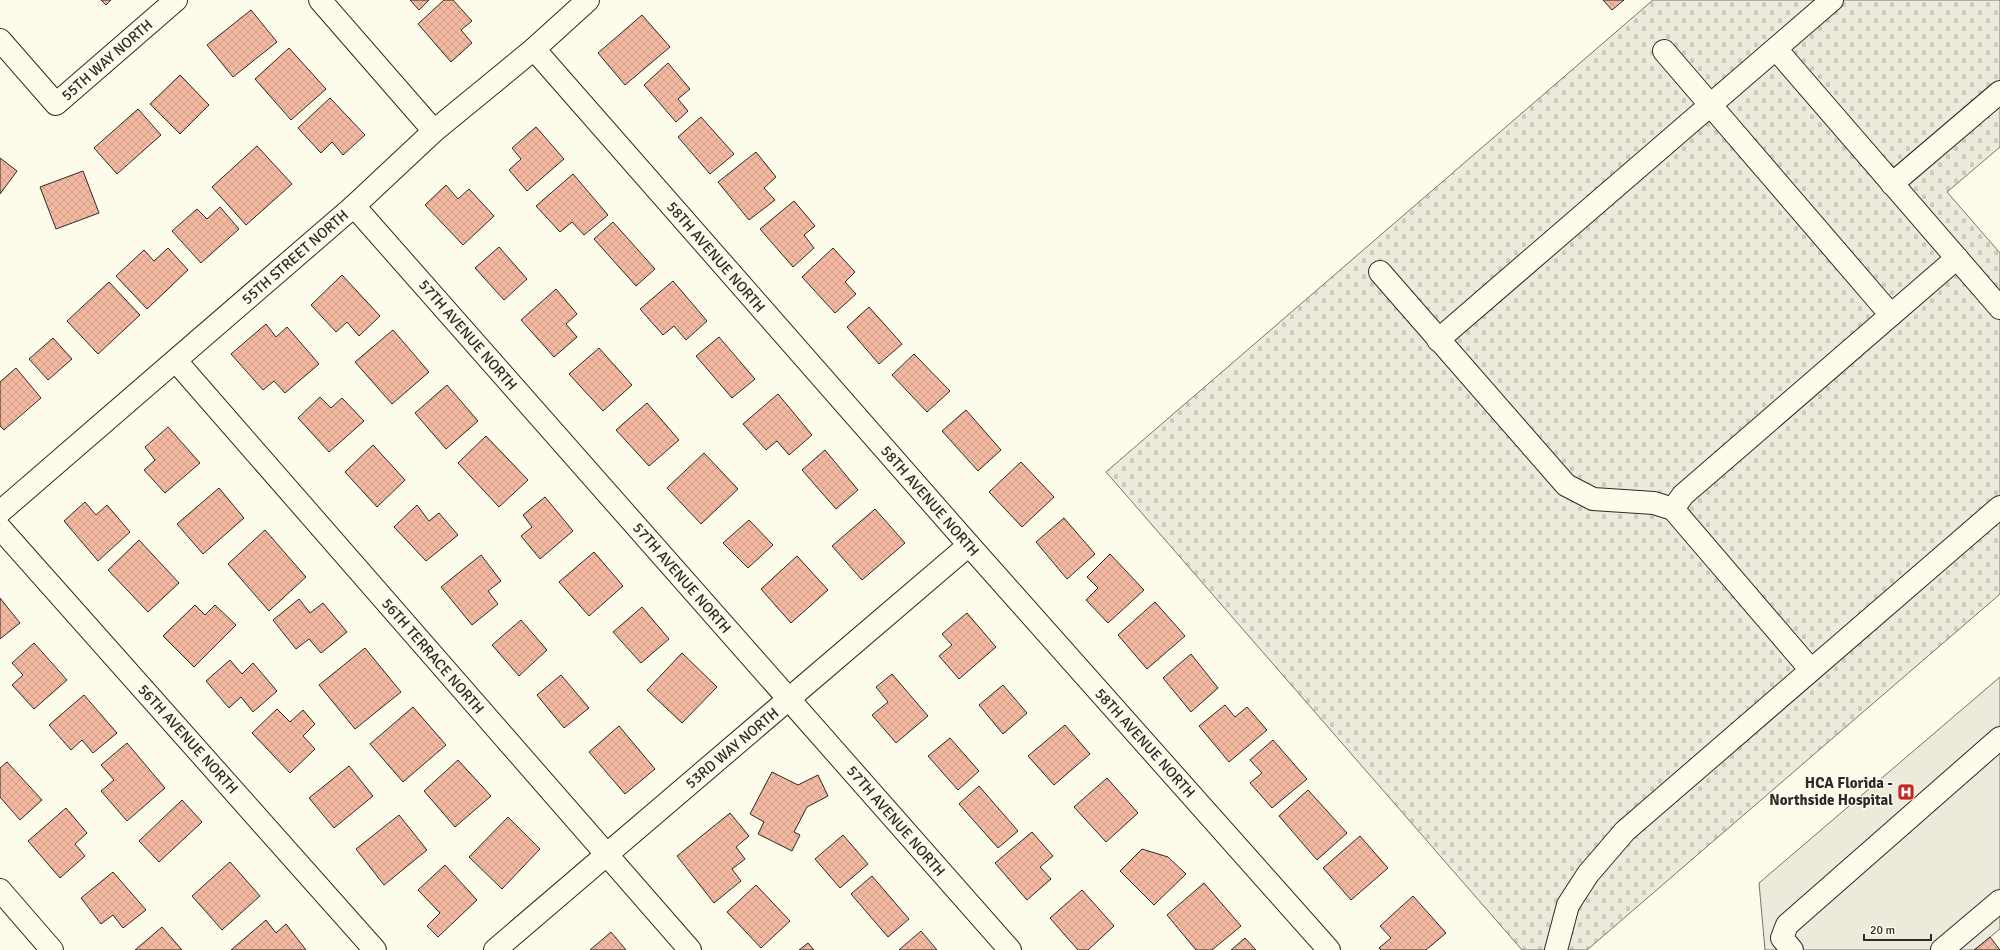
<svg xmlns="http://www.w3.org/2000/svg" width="2000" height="950" font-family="Signika,sans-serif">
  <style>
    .cemetery { fill: url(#cemetery-stones); stroke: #74746e }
    .parking { fill: #eceadb; stroke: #74746e }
    .building { fill: url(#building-cross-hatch); stroke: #2b2b2b }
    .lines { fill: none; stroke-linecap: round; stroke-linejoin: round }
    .minor-casing { stroke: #2b2b2b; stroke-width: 24 }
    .minor { stroke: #fdfbea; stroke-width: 22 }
    .labels { text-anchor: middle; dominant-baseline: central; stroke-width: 3; stroke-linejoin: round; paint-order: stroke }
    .street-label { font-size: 15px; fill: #2b2b2b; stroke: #fdfbea }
    .poi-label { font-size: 15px; font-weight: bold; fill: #2b2b2b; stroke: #fdfbea; text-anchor: end }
  </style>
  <defs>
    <pattern id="cemetery-stones" width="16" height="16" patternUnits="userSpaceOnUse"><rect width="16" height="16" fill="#ecebdb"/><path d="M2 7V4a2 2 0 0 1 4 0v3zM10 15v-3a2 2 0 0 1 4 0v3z" fill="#cbcabc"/></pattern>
    <pattern id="building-cross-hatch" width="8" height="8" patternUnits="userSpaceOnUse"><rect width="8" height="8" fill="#f2b8a0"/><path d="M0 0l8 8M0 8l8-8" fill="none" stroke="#d09e8a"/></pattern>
  </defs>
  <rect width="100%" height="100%" fill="#fdfbea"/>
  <path class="cemetery" d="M 1653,0 L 2000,0 L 2000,147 L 1947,192 L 2000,253 L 2000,594 L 1587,950 L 1522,950 L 1106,472 Z"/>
  <path class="parking" d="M 2000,677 L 2000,929 L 1974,950 L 1765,950 L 1759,883 Z"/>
  <g class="building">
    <path d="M 101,0 L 111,0 L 106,5 Z"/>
    <path d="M 410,0 L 429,0 L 419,10 Z"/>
    <path d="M 444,0 L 453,0 L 472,21 L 461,30 L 472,43 L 451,62 L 418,24 Z"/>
    <path d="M 1603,0 L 1624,0 L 1612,10 Z"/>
    <path d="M 251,10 L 277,42 L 233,77 L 207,45 Z"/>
    <path d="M 642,15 L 670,47 L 625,85 L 598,53 Z"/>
    <path d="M 289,48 L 326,89 L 291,120 L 255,79 Z"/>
    <path d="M 668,63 L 690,89 L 678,99 L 688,111 L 676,122 L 644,85 Z"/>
    <path d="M 180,75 L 209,105 L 180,134 L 150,104 Z"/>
    <path d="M 330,98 L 365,135 L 343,155 L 332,142 L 321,153 L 298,128 Z"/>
    <path d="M 138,109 L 161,135 L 117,174 L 94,148 Z"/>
    <path d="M 701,117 L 734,154 L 710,174 L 678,137 Z"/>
    <path d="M 536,127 L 564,159 L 527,191 L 509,170 L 521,159 L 512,148 Z"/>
    <path d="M 257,146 L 292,184 L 246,225 L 212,187 Z"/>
    <path d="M 756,152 L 776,177 L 764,188 L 775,200 L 749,220 L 718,182 Z"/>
    <path d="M 0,158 L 17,171 L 0,194 Z"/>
    <path d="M 83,171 L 99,213 L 56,229 L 40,187 Z"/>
    <path d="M 573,174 L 608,215 L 584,235 L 572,222 L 560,232 L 536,206 Z"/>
    <path d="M 446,185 L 458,199 L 469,189 L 494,216 L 463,245 L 425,205 Z"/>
    <path d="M 794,201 L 815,226 L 804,235 L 814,248 L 793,267 L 760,229 Z"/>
    <path d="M 220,207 L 239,229 L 201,263 L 172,231 L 197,209 L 207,219 Z"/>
    <path d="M 613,222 L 655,269 L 636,286 L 594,239 Z"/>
    <path d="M 499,247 L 527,279 L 504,300 L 475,268 Z"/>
    <path d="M 168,248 L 188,270 L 147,309 L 116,276 L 144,250 L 154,261 Z"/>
    <path d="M 833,248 L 855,272 L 845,282 L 856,294 L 835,313 L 802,277 Z"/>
    <path d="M 342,275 L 380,316 L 359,336 L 347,322 L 336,332 L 311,305 Z"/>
    <path d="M 673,281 L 707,321 L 686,340 L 674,326 L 663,335 L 640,309 Z"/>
    <path d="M 109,282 L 140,315 L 98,354 L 67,321 Z"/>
    <path d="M 556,289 L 577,314 L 566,324 L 577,337 L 554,357 L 521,320 Z"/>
    <path d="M 869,307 L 902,344 L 879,364 L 847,327 Z"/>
    <path d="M 266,324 L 276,337 L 287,327 L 319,364 L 285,393 L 274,381 L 263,390 L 231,354 Z"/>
    <path d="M 393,330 L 429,372 L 392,404 L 355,362 Z"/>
    <path d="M 719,337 L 755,379 L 732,398 L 696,356 Z"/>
    <path d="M 53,338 L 72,359 L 48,380 L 29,359 Z"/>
    <path d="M 599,348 L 632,385 L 603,411 L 569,374 Z"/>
    <path d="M 914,354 L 950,391 L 927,412 L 892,375 Z"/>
    <path d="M 16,368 L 41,398 L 4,430 L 0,426 L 0,382 Z"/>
    <path d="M 447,385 L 478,421 L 446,449 L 415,413 Z"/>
    <path d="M 778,394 L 812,435 L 789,455 L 777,441 L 766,450 L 743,424 Z"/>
    <path d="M 320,397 L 331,408 L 342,398 L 364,421 L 329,452 L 298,418 Z"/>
    <path d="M 647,403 L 679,440 L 649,466 L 616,430 Z"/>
    <path d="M 966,410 L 1001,450 L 978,471 L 942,431 Z"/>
    <path d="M 168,427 L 200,463 L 165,493 L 144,470 L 155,460 L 145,447 Z"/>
    <path d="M 486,436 L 528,480 L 499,507 L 458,463 Z"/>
    <path d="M 373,445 L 405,480 L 377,507 L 345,472 Z"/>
    <path d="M 825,450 L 858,490 L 836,509 L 802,470 Z"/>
    <path d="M 704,453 L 738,489 L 701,524 L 667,488 Z"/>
    <path d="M 1021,462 L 1054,497 L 1022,527 L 989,492 Z"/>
    <path d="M 219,488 L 244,518 L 203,554 L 177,524 Z"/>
    <path d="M 545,497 L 573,531 L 540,559 L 521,536 L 532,527 L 523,515 Z"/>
    <path d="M 85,502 L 96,515 L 107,505 L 130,532 L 98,561 L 64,521 Z"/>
    <path d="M 417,505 L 429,521 L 439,513 L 458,535 L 426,561 L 394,527 Z"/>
    <path d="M 875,509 L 905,543 L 862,580 L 832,546 Z"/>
    <path d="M 1064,518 L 1095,554 L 1067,579 L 1036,542 Z"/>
    <path d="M 749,520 L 773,545 L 748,568 L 723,543 Z"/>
    <path d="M 265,530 L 306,577 L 269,611 L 228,564 Z"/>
    <path d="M 139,540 L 179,583 L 148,612 L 108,570 Z"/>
    <path d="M 594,552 L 623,586 L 589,616 L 559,582 Z"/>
    <path d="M 1110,554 L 1144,590 L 1108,623 L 1086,600 L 1098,588 L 1087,577 Z"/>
    <path d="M 481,555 L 501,581 L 488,591 L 498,604 L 472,625 L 441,587 Z"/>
    <path d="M 797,556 L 828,590 L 791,623 L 761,589 Z"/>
    <path d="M 0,598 L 20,623 L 0,639 Z"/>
    <path d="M 299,599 L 310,613 L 323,603 L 347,632 L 321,653 L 309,639 L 296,649 L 273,620 Z"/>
    <path d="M 1155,602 L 1185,636 L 1147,669 L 1118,635 Z"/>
    <path d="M 195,605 L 205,615 L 215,605 L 236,625 L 194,667 L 163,636 Z"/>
    <path d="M 642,607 L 669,639 L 641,663 L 613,632 Z"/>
    <path d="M 967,613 L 996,647 L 959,679 L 939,656 L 952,645 L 942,634 Z"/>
    <path d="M 521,620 L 547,650 L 519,676 L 492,645 Z"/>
    <path d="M 34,643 L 67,680 L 34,709 L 12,685 L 23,675 L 12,663 Z"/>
    <path d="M 365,648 L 401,692 L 355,729 L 319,685 Z"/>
    <path d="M 682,653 L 717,687 L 682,723 L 647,690 Z"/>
    <path d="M 1191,654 L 1218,688 L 1191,712 L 1163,678 Z"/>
    <path d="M 230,660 L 242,674 L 253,663 L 277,691 L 253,712 L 241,697 L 229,708 L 206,681 Z"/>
    <path d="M 892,674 L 928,716 L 896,743 L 872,715 L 888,702 L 876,687 Z"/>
    <path d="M 561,675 L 589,708 L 564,728 L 537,695 Z"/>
    <path d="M 1003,685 L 1027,713 L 1003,734 L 979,705 Z"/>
    <path d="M 84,695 L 117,733 L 93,753 L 82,740 L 71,750 L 49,725 Z"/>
    <path d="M 1225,705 L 1235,717 L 1247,707 L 1267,730 L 1229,762 L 1199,726 Z"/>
    <path d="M 413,707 L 446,745 L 403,782 L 370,744 Z"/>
    <path d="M 277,709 L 290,722 L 303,710 L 315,724 L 303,736 L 315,749 L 290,773 L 252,733 Z"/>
    <path d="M 1065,725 L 1090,754 L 1054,785 L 1028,756 Z"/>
    <path d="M 619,726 L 655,769 L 625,794 L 589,752 Z"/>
    <path d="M 950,738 L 979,771 L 958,790 L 928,756 Z"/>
    <path d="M 1273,740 L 1307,779 L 1272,808 L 1250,783 L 1262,773 L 1250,760 Z"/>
    <path d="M 127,743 L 165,788 L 127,821 L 101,791 L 114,780 L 101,765 Z"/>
    <path d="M 458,760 L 491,796 L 455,827 L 424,791 Z"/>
    <path d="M 7,762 L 42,800 L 20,820 L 0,797 L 0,768 Z"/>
    <path d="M 349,766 L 373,796 L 334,828 L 309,798 Z"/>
    <path d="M 772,772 L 798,785 L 818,775 L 828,796 L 807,807 L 794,832 L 800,835 L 792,851 L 758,834 L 764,822 L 750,814 Z"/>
    <path d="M 1107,778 L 1138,813 L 1106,842 L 1074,807 Z"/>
    <path d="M 979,786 L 1018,831 L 998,848 L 959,804 Z"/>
    <path d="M 1308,790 L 1347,833 L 1317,860 L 1279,816 Z"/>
    <path d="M 182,800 L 202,822 L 159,862 L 139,841 Z"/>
    <path d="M 66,808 L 87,833 L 75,844 L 85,856 L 60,878 L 28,841 Z"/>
    <path d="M 730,813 L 749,836 L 736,847 L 745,859 L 732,869 L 741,881 L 714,903 L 677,856 Z"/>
    <path d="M 399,815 L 427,850 L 384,885 L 356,849 Z"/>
    <path d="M 508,817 L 540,849 L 502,889 L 469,857 Z"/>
    <path d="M 1032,832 L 1053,856 L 1040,867 L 1051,879 L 1027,900 L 995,863 Z"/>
    <path d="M 843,835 L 868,864 L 840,888 L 815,859 Z"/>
    <path d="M 1360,836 L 1388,868 L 1351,900 L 1323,868 Z"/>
    <path d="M 1142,849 L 1168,857 L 1186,874 L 1154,905 L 1120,871 Z"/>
    <path d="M 230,862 L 260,896 L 222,930 L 192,896 Z"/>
    <path d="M 445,865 L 477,900 L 438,937 L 427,926 L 440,913 L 418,890 Z"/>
    <path d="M 113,872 L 146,910 L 123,928 L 113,915 L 101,924 L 81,898 Z"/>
    <path d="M 872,876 L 909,919 L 888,937 L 851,894 Z"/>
    <path d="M 1204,883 L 1241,926 L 1212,950 L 1196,950 L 1167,915 Z"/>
    <path d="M 756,885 L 790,921 L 761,948 L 727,912 Z"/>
    <path d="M 1082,890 L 1114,926 L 1088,950 L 1078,950 L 1050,918 Z"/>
    <path d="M 1413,896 L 1446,933 L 1426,950 L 1381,950 L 1379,948 L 1391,938 L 1380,926 Z"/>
    <path d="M 266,920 L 276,933 L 286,924 L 306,950 L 231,950 Z"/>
    <path d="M 162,927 L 182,950 L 135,950 Z"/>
    <path d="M 921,931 L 937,950 L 899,950 Z"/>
    <path d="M 611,932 L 626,950 L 590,950 Z"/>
    <path d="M 1990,937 L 2000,950 L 1974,950 L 1977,948 Z"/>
    <path d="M 1245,938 L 1256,950 L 1231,950 Z"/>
    <path d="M 808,943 L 814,950 L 799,950 Z"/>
  </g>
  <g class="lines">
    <g class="minor-casing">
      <g id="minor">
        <path d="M 320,0 L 434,131"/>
        <path d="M 0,40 L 56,104 L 176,0"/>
        <path d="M 534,49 L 969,545 L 1329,950"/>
        <path d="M 1776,49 L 2000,308"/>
        <path d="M 1664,51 L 1891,315"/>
        <path d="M 1892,184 L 2000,92"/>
        <path d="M 354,206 L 1010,950"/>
        <path d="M 1380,272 L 1566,485 L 1593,499 L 1654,503 L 1673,509 L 1811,670"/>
        <path d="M 1438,340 L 1832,0"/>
        <path d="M 176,361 L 690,950"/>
        <path d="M 1673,509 L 1683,495 L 1957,258"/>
        <path d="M 0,512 L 354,206 L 434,131 L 534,49 L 588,0"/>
        <path d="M 0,528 L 375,950"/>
        <path d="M 0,890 L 52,950"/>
        <path d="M 495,950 L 969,545"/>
        <path d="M 1556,950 L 1568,905 L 1588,874 L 1625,831 L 2000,507"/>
        <path d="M 1792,950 L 1782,938 L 1787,925 L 2000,738"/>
        <path d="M 1942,950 L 2000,901"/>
      </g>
    </g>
    <use href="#minor" class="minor"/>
  </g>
  <defs>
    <g id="hospital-square" transform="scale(0.9)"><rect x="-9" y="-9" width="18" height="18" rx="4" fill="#c62828" stroke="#fdfbea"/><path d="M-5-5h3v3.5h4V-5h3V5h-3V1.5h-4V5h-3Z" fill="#fff"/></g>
  </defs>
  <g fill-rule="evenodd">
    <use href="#hospital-square" x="1906" y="792"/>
  </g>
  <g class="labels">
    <g class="street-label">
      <text transform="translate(107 60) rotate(-41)">55TH WAY NORTH</text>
      <text transform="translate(295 257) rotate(-41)">55TH STREET NORTH</text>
      <text transform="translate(716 257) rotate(49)">58TH AVENUE NORTH</text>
      <text transform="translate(468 335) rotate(49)">57TH AVENUE NORTH</text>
      <text transform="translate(930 501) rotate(49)">58TH AVENUE NORTH</text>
      <text transform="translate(682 578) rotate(49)">57TH AVENUE NORTH</text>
      <text transform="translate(433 656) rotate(49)">56TH TERRACE NORTH</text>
      <text transform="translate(188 739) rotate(48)">56TH AVENUE NORTH</text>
      <text transform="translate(1145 743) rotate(48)">58TH AVENUE NORTH</text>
      <text transform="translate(732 748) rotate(-40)">53RD WAY NORTH</text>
      <text transform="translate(896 821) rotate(49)">57TH AVENUE NORTH</text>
    </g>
    <g class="poi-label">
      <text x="1893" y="783">HCA Florida -<tspan x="1893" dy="17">Northside Hospital</tspan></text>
    </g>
  </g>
  <path d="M1864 934v6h67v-6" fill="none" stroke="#2b2b2b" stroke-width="2"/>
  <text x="1870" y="934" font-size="12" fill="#2b2b2b" stroke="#fdfbea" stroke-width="3" paint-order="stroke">20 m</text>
</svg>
